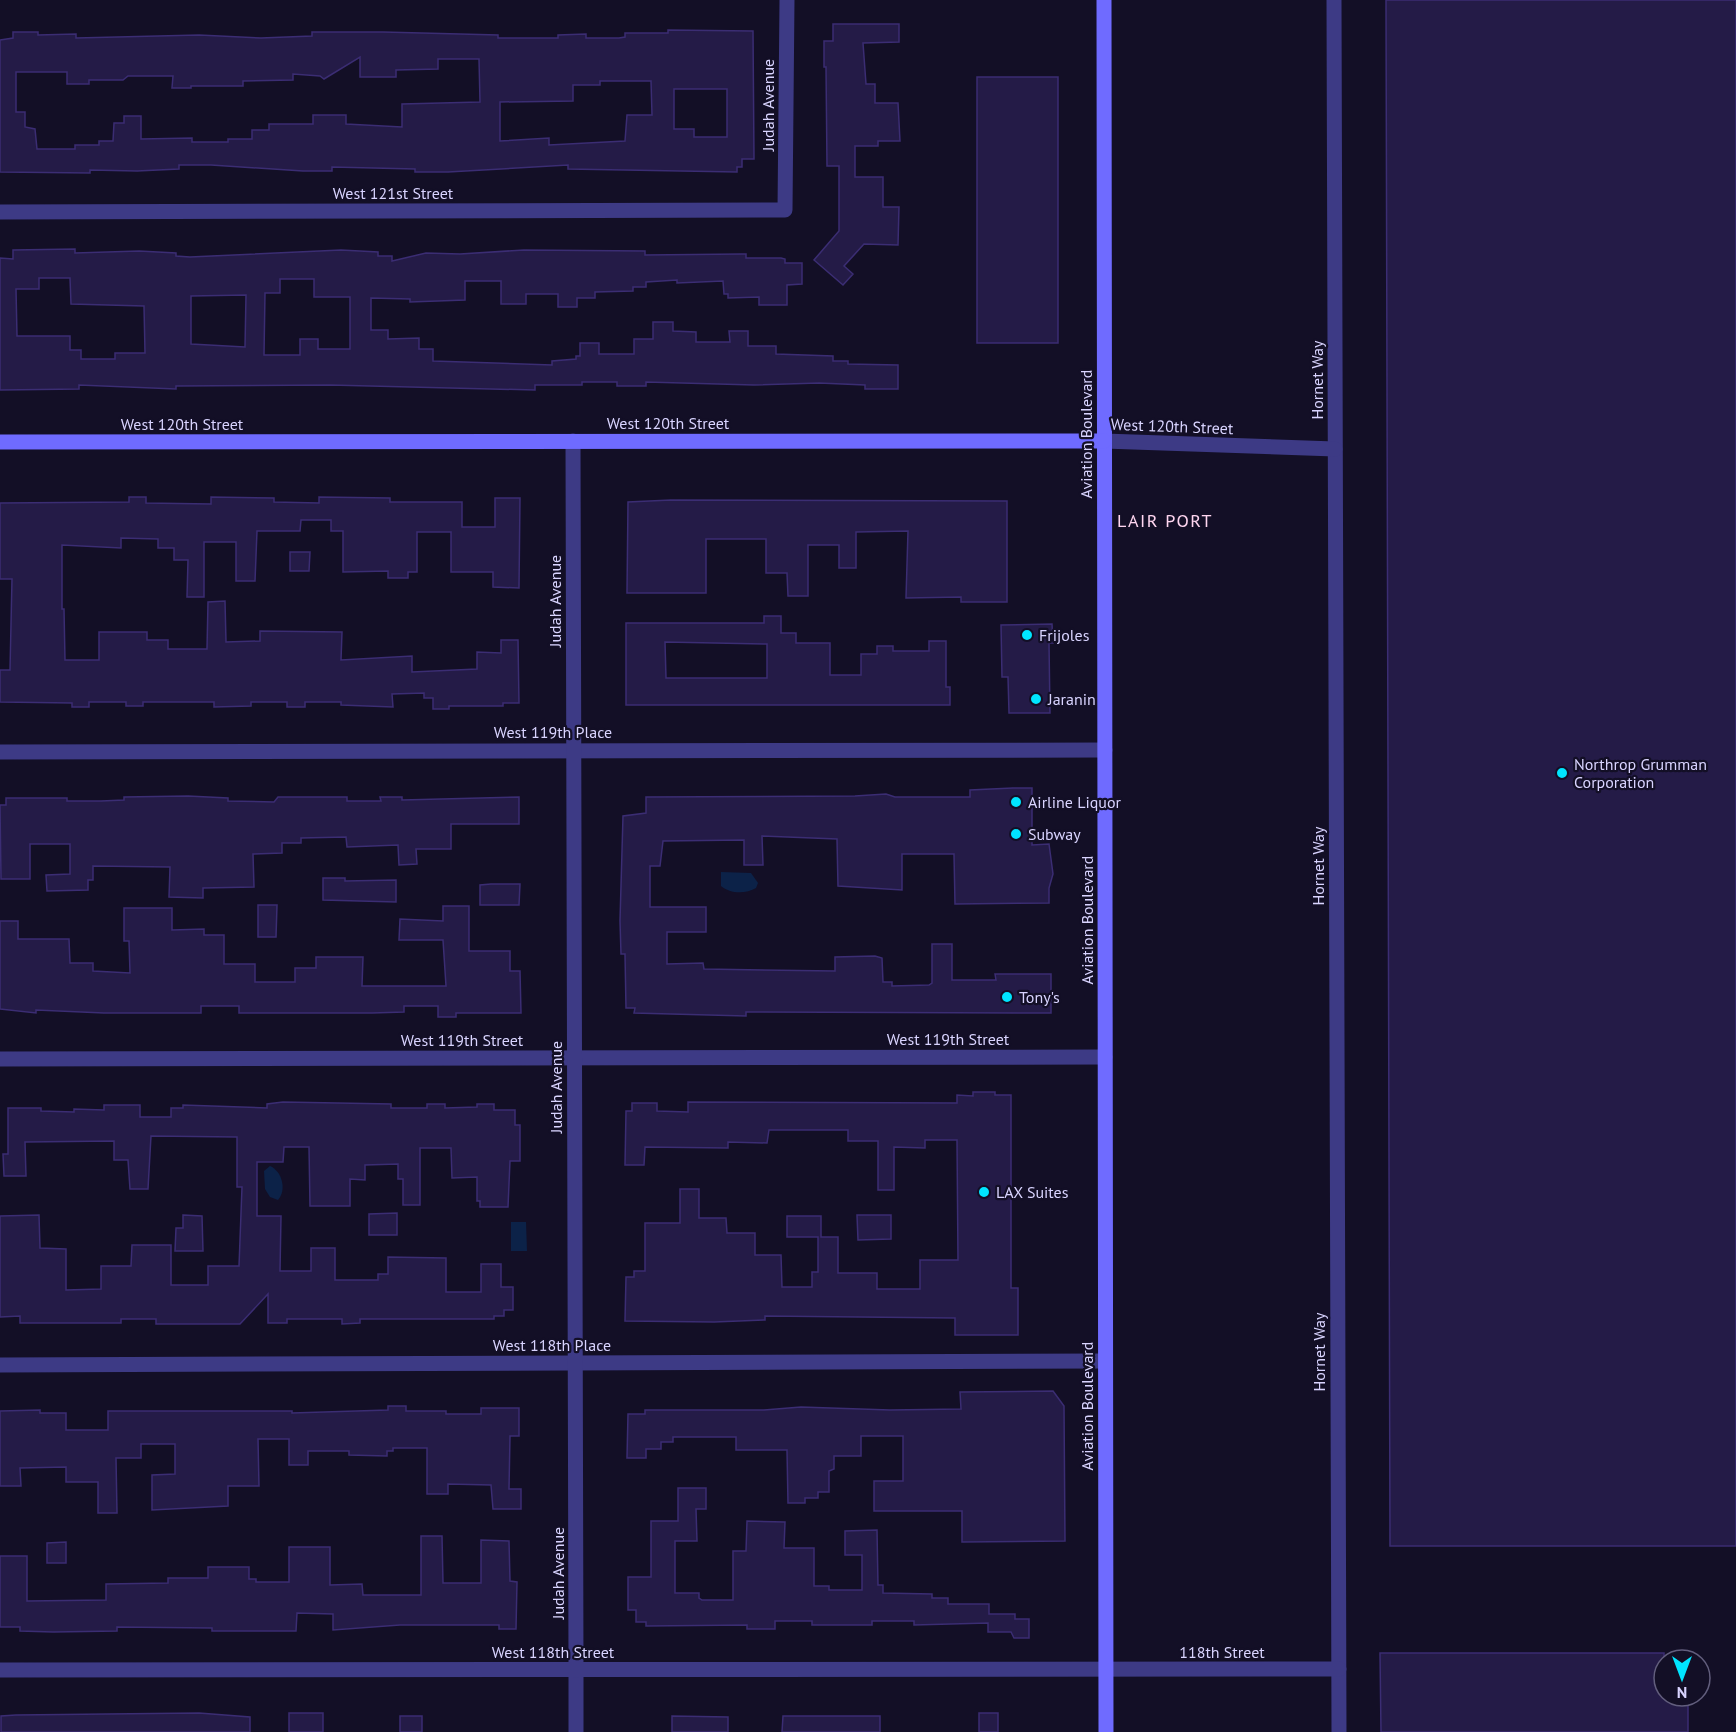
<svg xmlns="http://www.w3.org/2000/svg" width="1736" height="1732" font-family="'PT Sans',sans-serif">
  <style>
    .water { fill: #0c2248 }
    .building { fill: #241b47; stroke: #3b2d73; stroke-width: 1.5; fill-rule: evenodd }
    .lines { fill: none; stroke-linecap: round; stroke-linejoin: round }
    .minor { stroke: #3d3a85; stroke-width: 15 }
    .tertiary { stroke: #3d3a85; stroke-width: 15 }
    .secondary { stroke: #6f6bff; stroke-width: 15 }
    .poi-dot { fill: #00e5ff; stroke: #130f26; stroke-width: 2 }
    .labels { text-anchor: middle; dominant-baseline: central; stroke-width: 4.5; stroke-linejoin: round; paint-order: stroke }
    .street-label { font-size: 16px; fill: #d9d4ff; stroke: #130f26 }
    .poi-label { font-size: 16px; fill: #d9d4ff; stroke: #130f26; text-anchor: start }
    .neighbourhood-label { font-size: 18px; letter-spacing: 1.5px; fill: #ffd6f0; stroke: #130f26 }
  </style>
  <rect width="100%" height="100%" fill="#130f26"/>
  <g class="water">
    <path d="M 721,872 L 751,873 L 758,883 L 756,888 C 746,894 730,894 721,886 Z"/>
    <path d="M 270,1166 C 282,1171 287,1190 278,1200 L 270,1197 L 265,1189 L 264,1171 Z"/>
    <path d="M 511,1222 L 526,1222 L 527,1251 L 511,1251 Z"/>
  </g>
  <g class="building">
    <path d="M 1386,0 L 1736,0 L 1736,1546 L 1390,1546 Z"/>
    <path d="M 833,24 L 899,24 L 899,42 L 863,43 L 866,84 L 875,84 L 875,103 L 898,103 L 900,141 L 878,141 L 878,146 L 855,146 L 855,177 L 883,177 L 883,207 L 899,207 L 898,245 L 864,244 L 844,266 L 853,274 L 843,285 L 814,260 L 839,231 L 839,166 L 827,166 L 826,67 L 824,67 L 824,41 L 833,41 Z"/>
    <path d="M 668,30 L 753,31 L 754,159 L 742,159 L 742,167 L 737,167 L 737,172 L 568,169 L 568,165 L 448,172 L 415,172 L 415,169 L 332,167 L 332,171 L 303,171 L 211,165 L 179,165 L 179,169 L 137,171 L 90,170 L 90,173 L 0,172 L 0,40 L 13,38 L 13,32 L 38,32 L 38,35 L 76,34 L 76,38 L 199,35 L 261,38 L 312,36 L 312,32 L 383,32 L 498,35 L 498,38 L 558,38 L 558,35 L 586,34 L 586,38 L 619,38 L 625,37 L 625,33 L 668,33 ZM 360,57 L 360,77 L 396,77 L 396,70 L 438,69 L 438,59 L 479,59 L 480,102 L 402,104 L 402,127 L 346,124 L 346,115 L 313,115 L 313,124 L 269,124 L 269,130 L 252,130 L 252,139 L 228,139 L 228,142 L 192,142 L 192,138 L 141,139 L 141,116 L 124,116 L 124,123 L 114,123 L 113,141 L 99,141 L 99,145 L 75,145 L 75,149 L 37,149 L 35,129 L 25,127 L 25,112 L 16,112 L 16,72 L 67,72 L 67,84 L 89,84 L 89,80 L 123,80 L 128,76 L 173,76 L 172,88 L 191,88 L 191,86 L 243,86 L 243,81 L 293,80 L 293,74 L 320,76 L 324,79 ZM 600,81 L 651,81 L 652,115 L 627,115 L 625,141 L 549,145 L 549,138 L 500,141 L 500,102 L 573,101 L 573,85 L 600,85 ZM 674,89 L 727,89 L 727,137 L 694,137 L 694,129 L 674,129 Z"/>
    <rect x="977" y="77" width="81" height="266"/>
    <path d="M 75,249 L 75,253 L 139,251 L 176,253 L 176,256 L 190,257 L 341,250 L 378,252 L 378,256 L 392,256 L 392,261 L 426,253 L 460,254 L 524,250 L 645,251 L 645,255 L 742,254 L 746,254 L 746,258 L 781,258 L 785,259 L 785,263 L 802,263 L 802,284 L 787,285 L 787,305 L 759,305 L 759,297 L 728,298 L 728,294 L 724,294 L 723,281 L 677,283 L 677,280 L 646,282 L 646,287 L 633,287 L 633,291 L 595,292 L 595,298 L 577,298 L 577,307 L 558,307 L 558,294 L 526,294 L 526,304 L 501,304 L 501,281 L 465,281 L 465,300 L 410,302 L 410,299 L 371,298 L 371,330 L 388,330 L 388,339 L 419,338 L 419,349 L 433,349 L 433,361 L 552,365 L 552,361 L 576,359 L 576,356 L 580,356 L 580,343 L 599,343 L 599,354 L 634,354 L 634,339 L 653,339 L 653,322 L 673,322 L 673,331 L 696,332 L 696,342 L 730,342 L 729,331 L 748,331 L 748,346 L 776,346 L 776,354 L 833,356 L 833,361 L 848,361 L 848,364 L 898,365 L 898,389 L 865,389 L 865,385 L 819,383 L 754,385 L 646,382 L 646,386 L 617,386 L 617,382 L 582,382 L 582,385 L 535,385 L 535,390 L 330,385 L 176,386 L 176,389 L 79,385 L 79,389 L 0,390 L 0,258 L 13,259 L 13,250 ZM 39,278 L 70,278 L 71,304 L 144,306 L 145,353 L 115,353 L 115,359 L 81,359 L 81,350 L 70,350 L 70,336 L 17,336 L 16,289 L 39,289 ZM 280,279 L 314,279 L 314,297 L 350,297 L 350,349 L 318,349 L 318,339 L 300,339 L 300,355 L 264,355 L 265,293 L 280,293 ZM 246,295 L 245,347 L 191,344 L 191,296 Z"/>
    <path d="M 129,497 L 146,497 L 146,503 L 211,504 L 211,497 L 274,498 L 274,502 L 319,503 L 319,497 L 390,498 L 390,502 L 462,502 L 462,527 L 495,527 L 495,498 L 520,498 L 519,588 L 493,587 L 493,572 L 451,572 L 451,532 L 417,532 L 417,572 L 408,572 L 408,578 L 388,578 L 388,571 L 343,572 L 343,531 L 331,531 L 331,520 L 301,520 L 300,531 L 257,531 L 255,581 L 236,581 L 236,542 L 204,542 L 204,597 L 187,597 L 188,560 L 174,560 L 174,548 L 158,548 L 158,539 L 121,538 L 121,548 L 62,545 L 62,609 L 64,609 L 65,660 L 99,660 L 99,632 L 147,632 L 147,640 L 168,640 L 168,649 L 207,649 L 208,602 L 225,601 L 226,642 L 260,641 L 260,631 L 342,632 L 341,660 L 412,656 L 412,672 L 477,669 L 477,652 L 501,653 L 501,640 L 518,640 L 519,703 L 503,703 L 503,706 L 449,706 L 449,709 L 433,709 L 433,698 L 424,698 L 424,693 L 392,694 L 393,707 L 341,705 L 341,702 L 305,702 L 305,707 L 287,707 L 287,702 L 251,702 L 251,706 L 214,707 L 214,702 L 143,702 L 143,706 L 126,706 L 126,702 L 89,702 L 89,707 L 72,707 L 72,703 L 0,702 L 0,670 L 10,670 L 12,579 L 0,579 L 0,503 L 129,502 Z"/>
    <path d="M 671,500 L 1007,501 L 1007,602 L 961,602 L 961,597 L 906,598 L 908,531 L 856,532 L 856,568 L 839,568 L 839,545 L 808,545 L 808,596 L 788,596 L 787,573 L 766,573 L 766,539 L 706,539 L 706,593 L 627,593 L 628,502 Z"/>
    <path d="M 290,552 L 310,552 L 309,571 L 290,571 Z"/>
    <path d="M 764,616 L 781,616 L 781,633 L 796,633 L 796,643 L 830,643 L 830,675 L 861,675 L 861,654 L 877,654 L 877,646 L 893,646 L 893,651 L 929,651 L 929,641 L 946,641 L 946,687 L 950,687 L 950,705 L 626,705 L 626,623 L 764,623 ZM 665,642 L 767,644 L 767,678 L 666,678 Z"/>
    <path d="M 1052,624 L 1053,643 L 1049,643 L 1050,713 L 1009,713 L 1008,677 L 1002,677 L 1001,625 Z"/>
    <path d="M 1013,788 L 1032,788 L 1032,845 L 1049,844 L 1053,874 L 1049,888 L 1049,903 L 955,904 L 954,854 L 902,854 L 902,890 L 838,886 L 837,839 L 762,836 L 763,865 L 744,865 L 744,840 L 663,841 L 660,866 L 650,866 L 650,907 L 706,907 L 706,932 L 667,932 L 667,964 L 703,963 L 704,969 L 835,971 L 835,957 L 875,956 L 882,958 L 883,982 L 892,982 L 892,986 L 929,985 L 932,983 L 932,944 L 952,944 L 952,980 L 996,980 L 995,974 L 1051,974 L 1051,1013 L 746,1012 L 746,1016 L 634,1013 L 635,1008 L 626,1008 L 625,954 L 621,954 L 620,921 L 623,816 L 646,813 L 646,797 L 855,796 L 886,794 L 895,797 L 970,797 L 970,790 Z"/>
    <path d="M 188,796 L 228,798 L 228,801 L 274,802 L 278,797 L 347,797 L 347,801 L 381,801 L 380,797 L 402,797 L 402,800 L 519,797 L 519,824 L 451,824 L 451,849 L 416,849 L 417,864 L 399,865 L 398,845 L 347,847 L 346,837 L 301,838 L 301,843 L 282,843 L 282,853 L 253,854 L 254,887 L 203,888 L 203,898 L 169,897 L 170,867 L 93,866 L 93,880 L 88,880 L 88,890 L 47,891 L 46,875 L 70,874 L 70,844 L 30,844 L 30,879 L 1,879 L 0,805 L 6,805 L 6,798 L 67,798 L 67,801 L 101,801 L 124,800 L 124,797 Z"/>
    <path d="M 323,878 L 345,878 L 345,881 L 396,880 L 396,902 L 323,900 Z"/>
    <path d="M 491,884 L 520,884 L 519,905 L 480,905 L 480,885 Z"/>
    <path d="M 258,905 L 277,905 L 276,937 L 258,937 Z"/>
    <path d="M 443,906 L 469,906 L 469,951 L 510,951 L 510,971 L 520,971 L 521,1013 L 456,1013 L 456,1017 L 438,1017 L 438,1006 L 404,1006 L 404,1012 L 372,1013 L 239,1013 L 239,1006 L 201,1006 L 201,1013 L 104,1013 L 36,1010 L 36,1013 L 0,1009 L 0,921 L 18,921 L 18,939 L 69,939 L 70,963 L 93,963 L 93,971 L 130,973 L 129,941 L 124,941 L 124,908 L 172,908 L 172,930 L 204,929 L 204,935 L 224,935 L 224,964 L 255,964 L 255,982 L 295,982 L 295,968 L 316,968 L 316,957 L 363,957 L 362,986 L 446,986 L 443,940 L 399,940 L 400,919 L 443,921 Z"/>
    <path d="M 973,1092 L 995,1092 L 995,1095 L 1011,1095 L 1011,1288 L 1018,1288 L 1018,1335 L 955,1335 L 955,1318 L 765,1316 L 765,1320 L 714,1322 L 625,1321 L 626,1277 L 634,1277 L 634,1271 L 645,1271 L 645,1223 L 680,1223 L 680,1189 L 699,1189 L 699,1218 L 726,1218 L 727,1233 L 755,1233 L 755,1255 L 781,1255 L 782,1287 L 812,1287 L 812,1272 L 818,1272 L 818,1237 L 787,1237 L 787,1216 L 821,1216 L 821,1237 L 838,1237 L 838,1273 L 877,1273 L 877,1289 L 920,1289 L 920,1260 L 958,1260 L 957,1140 L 925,1140 L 925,1148 L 894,1147 L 894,1190 L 878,1190 L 878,1141 L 848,1141 L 848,1130 L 769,1130 L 767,1143 L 728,1142 L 728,1148 L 645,1147 L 644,1165 L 625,1165 L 626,1111 L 632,1111 L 632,1103 L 657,1103 L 657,1111 L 688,1112 L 688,1102 L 957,1103 L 957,1095 L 973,1096 Z"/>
    <path d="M 283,1102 L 391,1104 L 391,1108 L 427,1108 L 427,1104 L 445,1104 L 445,1108 L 477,1107 L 477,1104 L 494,1104 L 494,1110 L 515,1110 L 515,1125 L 520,1125 L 520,1161 L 510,1161 L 508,1207 L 480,1207 L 480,1201 L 477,1201 L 477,1177 L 452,1178 L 451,1148 L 420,1148 L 420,1205 L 403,1205 L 403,1179 L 398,1179 L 398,1164 L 365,1165 L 365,1180 L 350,1179 L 350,1206 L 310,1206 L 309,1147 L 284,1147 L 283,1162 L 257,1162 L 257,1216 L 281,1216 L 280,1271 L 311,1271 L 311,1248 L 335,1248 L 335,1280 L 378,1280 L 378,1274 L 388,1274 L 388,1257 L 446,1258 L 446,1292 L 481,1292 L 481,1264 L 501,1264 L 501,1287 L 513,1287 L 513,1310 L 504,1310 L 504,1316 L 494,1316 L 494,1319 L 360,1319 L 360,1323 L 342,1324 L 342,1319 L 287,1319 L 287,1323 L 268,1323 L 268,1294 L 240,1324 L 156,1324 L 156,1319 L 121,1319 L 121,1323 L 20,1323 L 20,1316 L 0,1317 L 0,1216 L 39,1215 L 40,1248 L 66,1249 L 66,1290 L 101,1289 L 101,1266 L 131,1266 L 132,1245 L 171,1245 L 171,1285 L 208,1285 L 208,1266 L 239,1266 L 242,1187 L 237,1187 L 237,1137 L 151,1136 L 148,1189 L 130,1189 L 128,1160 L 114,1160 L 114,1141 L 25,1142 L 26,1176 L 4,1176 L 3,1154 L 8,1154 L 8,1108 L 41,1108 L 41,1111 L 74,1112 L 74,1109 L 104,1110 L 104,1105 L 140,1105 L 140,1117 L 171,1117 L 171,1108 L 183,1108 L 183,1105 L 267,1108 L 267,1104 Z"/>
    <path d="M 397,1213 L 397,1235 L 369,1235 L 369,1214 Z"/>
    <path d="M 183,1215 L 202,1216 L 203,1251 L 175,1251 L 176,1228 L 183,1228 Z"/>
    <path d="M 857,1215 L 891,1215 L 891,1239 L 858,1240 Z"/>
    <path d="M 1053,1391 L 1064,1406 L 1065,1541 L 962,1542 L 962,1511 L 874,1511 L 874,1481 L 903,1481 L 903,1436 L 861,1436 L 861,1456 L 834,1456 L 834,1469 L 829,1471 L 829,1492 L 818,1492 L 818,1498 L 805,1498 L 805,1503 L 788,1503 L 787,1450 L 736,1450 L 736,1437 L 673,1437 L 673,1442 L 661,1442 L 661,1449 L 646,1449 L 646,1458 L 627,1458 L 628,1414 L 645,1414 L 645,1410 L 764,1410 L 801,1407 L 890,1410 L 961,1409 L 960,1392 Z"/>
    <path d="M 388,1406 L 406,1406 L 406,1411 L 446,1411 L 446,1414 L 481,1414 L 481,1408 L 519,1408 L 519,1436 L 510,1436 L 509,1489 L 521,1489 L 521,1509 L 493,1509 L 491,1485 L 448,1484 L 448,1494 L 427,1494 L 427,1448 L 393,1448 L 393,1451 L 387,1451 L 387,1456 L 349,1455 L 349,1451 L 308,1451 L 308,1465 L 289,1465 L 289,1439 L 258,1439 L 259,1486 L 228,1486 L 228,1506 L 152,1510 L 152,1475 L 175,1474 L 175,1444 L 141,1444 L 141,1458 L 116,1458 L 117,1513 L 98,1513 L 98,1482 L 66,1482 L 66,1467 L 20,1468 L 21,1486 L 0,1486 L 0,1411 L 40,1410 L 40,1413 L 66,1413 L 66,1430 L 108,1430 L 108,1411 L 292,1411 L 292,1413 L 388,1410 Z"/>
    <path d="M 678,1488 L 706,1488 L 706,1509 L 696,1509 L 697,1541 L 675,1541 L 675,1593 L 699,1593 L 699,1598 L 702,1600 L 733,1600 L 733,1551 L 746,1551 L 747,1521 L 785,1522 L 784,1548 L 814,1548 L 814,1586 L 829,1586 L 829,1590 L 862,1590 L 862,1555 L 845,1555 L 845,1531 L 877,1530 L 878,1585 L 883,1585 L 883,1593 L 932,1594 L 932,1598 L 948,1598 L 948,1604 L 989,1604 L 989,1614 L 1015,1614 L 1015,1619 L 1029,1619 L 1029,1638 L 1014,1638 L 1011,1632 L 988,1632 L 988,1623 L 914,1625 L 914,1621 L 872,1621 L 872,1625 L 812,1625 L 812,1621 L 775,1621 L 775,1629 L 747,1629 L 747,1625 L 646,1626 L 646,1622 L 636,1622 L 636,1610 L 628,1610 L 628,1577 L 651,1577 L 651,1521 L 678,1521 Z"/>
    <path d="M 421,1536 L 442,1536 L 443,1583 L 481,1583 L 481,1540 L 509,1541 L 510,1581 L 517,1582 L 516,1629 L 499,1629 L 499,1625 L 400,1625 L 333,1630 L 333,1614 L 297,1613 L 296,1631 L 212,1631 L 212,1628 L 117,1627 L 117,1631 L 53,1632 L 20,1631 L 20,1627 L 0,1627 L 0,1556 L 27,1556 L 27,1601 L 106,1600 L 106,1584 L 168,1583 L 168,1578 L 208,1578 L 208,1567 L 249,1567 L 249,1579 L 256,1579 L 256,1582 L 289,1582 L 289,1547 L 330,1547 L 330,1585 L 362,1584 L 363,1595 L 421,1595 Z"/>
    <path d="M 66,1542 L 66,1563 L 47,1563 L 47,1543 Z"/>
    <path d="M 1380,1653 L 1664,1653 L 1664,1696 L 1688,1696 L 1688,1732 L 1381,1732 Z"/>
    <path d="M 199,1713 L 250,1717 L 250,1732 L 1,1732 L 1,1716 L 16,1715 Z"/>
    <rect x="289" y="1713" width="34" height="19"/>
    <rect x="979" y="1713" width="19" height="19"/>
    <rect x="400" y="1716" width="22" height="16"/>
    <path d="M 672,1716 L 728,1717 L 728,1732 L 672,1732 Z"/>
    <path d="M 783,1716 L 880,1716 L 880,1732 L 782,1732 Z"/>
  </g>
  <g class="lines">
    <g class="minor">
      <path d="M 1334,0 L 1339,1732"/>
      <path d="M 0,212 L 785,210 L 787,0"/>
      <path d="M 0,752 L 1105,750"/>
      <path d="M 0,1059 L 1105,1057"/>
      <path d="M 0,1365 L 1104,1361"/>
      <path d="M 576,1732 L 576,1670"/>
    </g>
    <g class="tertiary">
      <path d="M 573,441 L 576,1670"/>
      <path d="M 1104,441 L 1335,449"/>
      <path d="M 0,1670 L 1339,1669"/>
    </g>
    <g class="secondary">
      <path d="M 1104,0 L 1106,1732"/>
      <path d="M 0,442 L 1104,441"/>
    </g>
  </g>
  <g class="poi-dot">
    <circle cx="1027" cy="635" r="6"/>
    <circle cx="1036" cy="699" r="6"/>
    <circle cx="1562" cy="773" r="6"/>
    <circle cx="1016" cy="802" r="6"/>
    <circle cx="1016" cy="834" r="6"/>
    <circle cx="1007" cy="997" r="6"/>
    <circle cx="984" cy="1192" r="6"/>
  </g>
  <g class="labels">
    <g class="street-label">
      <text transform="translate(768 105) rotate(-90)">Judah Avenue</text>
      <text x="393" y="193">West 121st Street</text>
      <text transform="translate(1317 380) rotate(-90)">Hornet Way</text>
      <text x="668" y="423">West 120th Street</text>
      <text x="182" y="424">West 120th Street</text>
      <text transform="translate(1172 426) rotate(2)">West 120th Street</text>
      <text transform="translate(1086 434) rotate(-90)">Aviation Boulevard</text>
      <text transform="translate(555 601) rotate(-90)">Judah Avenue</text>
      <text x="553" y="732">West 119th Place</text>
      <text transform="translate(1318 866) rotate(-90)">Hornet Way</text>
      <text transform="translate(1087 920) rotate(-90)">Aviation Boulevard</text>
      <text x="948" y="1039">West 119th Street</text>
      <text x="462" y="1040">West 119th Street</text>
      <text transform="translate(556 1087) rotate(-90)">Judah Avenue</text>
      <text x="552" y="1345">West 118th Place</text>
      <text transform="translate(1319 1352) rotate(-90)">Hornet Way</text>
      <text transform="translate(1087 1406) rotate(-90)">Aviation Boulevard</text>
      <text transform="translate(558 1573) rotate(-90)">Judah Avenue</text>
      <text x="553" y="1652">West 118th Street</text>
      <text x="1222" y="1652">118th Street</text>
    </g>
    <g class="poi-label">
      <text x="1039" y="635">Frijoles</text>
      <text x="1048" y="699">Jaranin</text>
      <text x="1574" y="764">Northrop Grumman<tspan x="1574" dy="18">Corporation</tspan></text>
      <text x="1028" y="802">Airline Liquor</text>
      <text x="1028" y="834">Subway</text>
      <text x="1019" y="997">Tony's</text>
      <text x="996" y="1192">LAX Suites</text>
    </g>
    <g class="neighbourhood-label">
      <text x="1165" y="520">LAIR PORT</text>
    </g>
  </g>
  <g transform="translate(1682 1678) rotate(180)"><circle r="28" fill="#130f26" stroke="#625e7d" stroke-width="1.5"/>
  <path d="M0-4.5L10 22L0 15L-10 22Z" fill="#00e5ff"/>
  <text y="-9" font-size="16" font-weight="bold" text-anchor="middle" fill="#d9d4ff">N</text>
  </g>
</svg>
